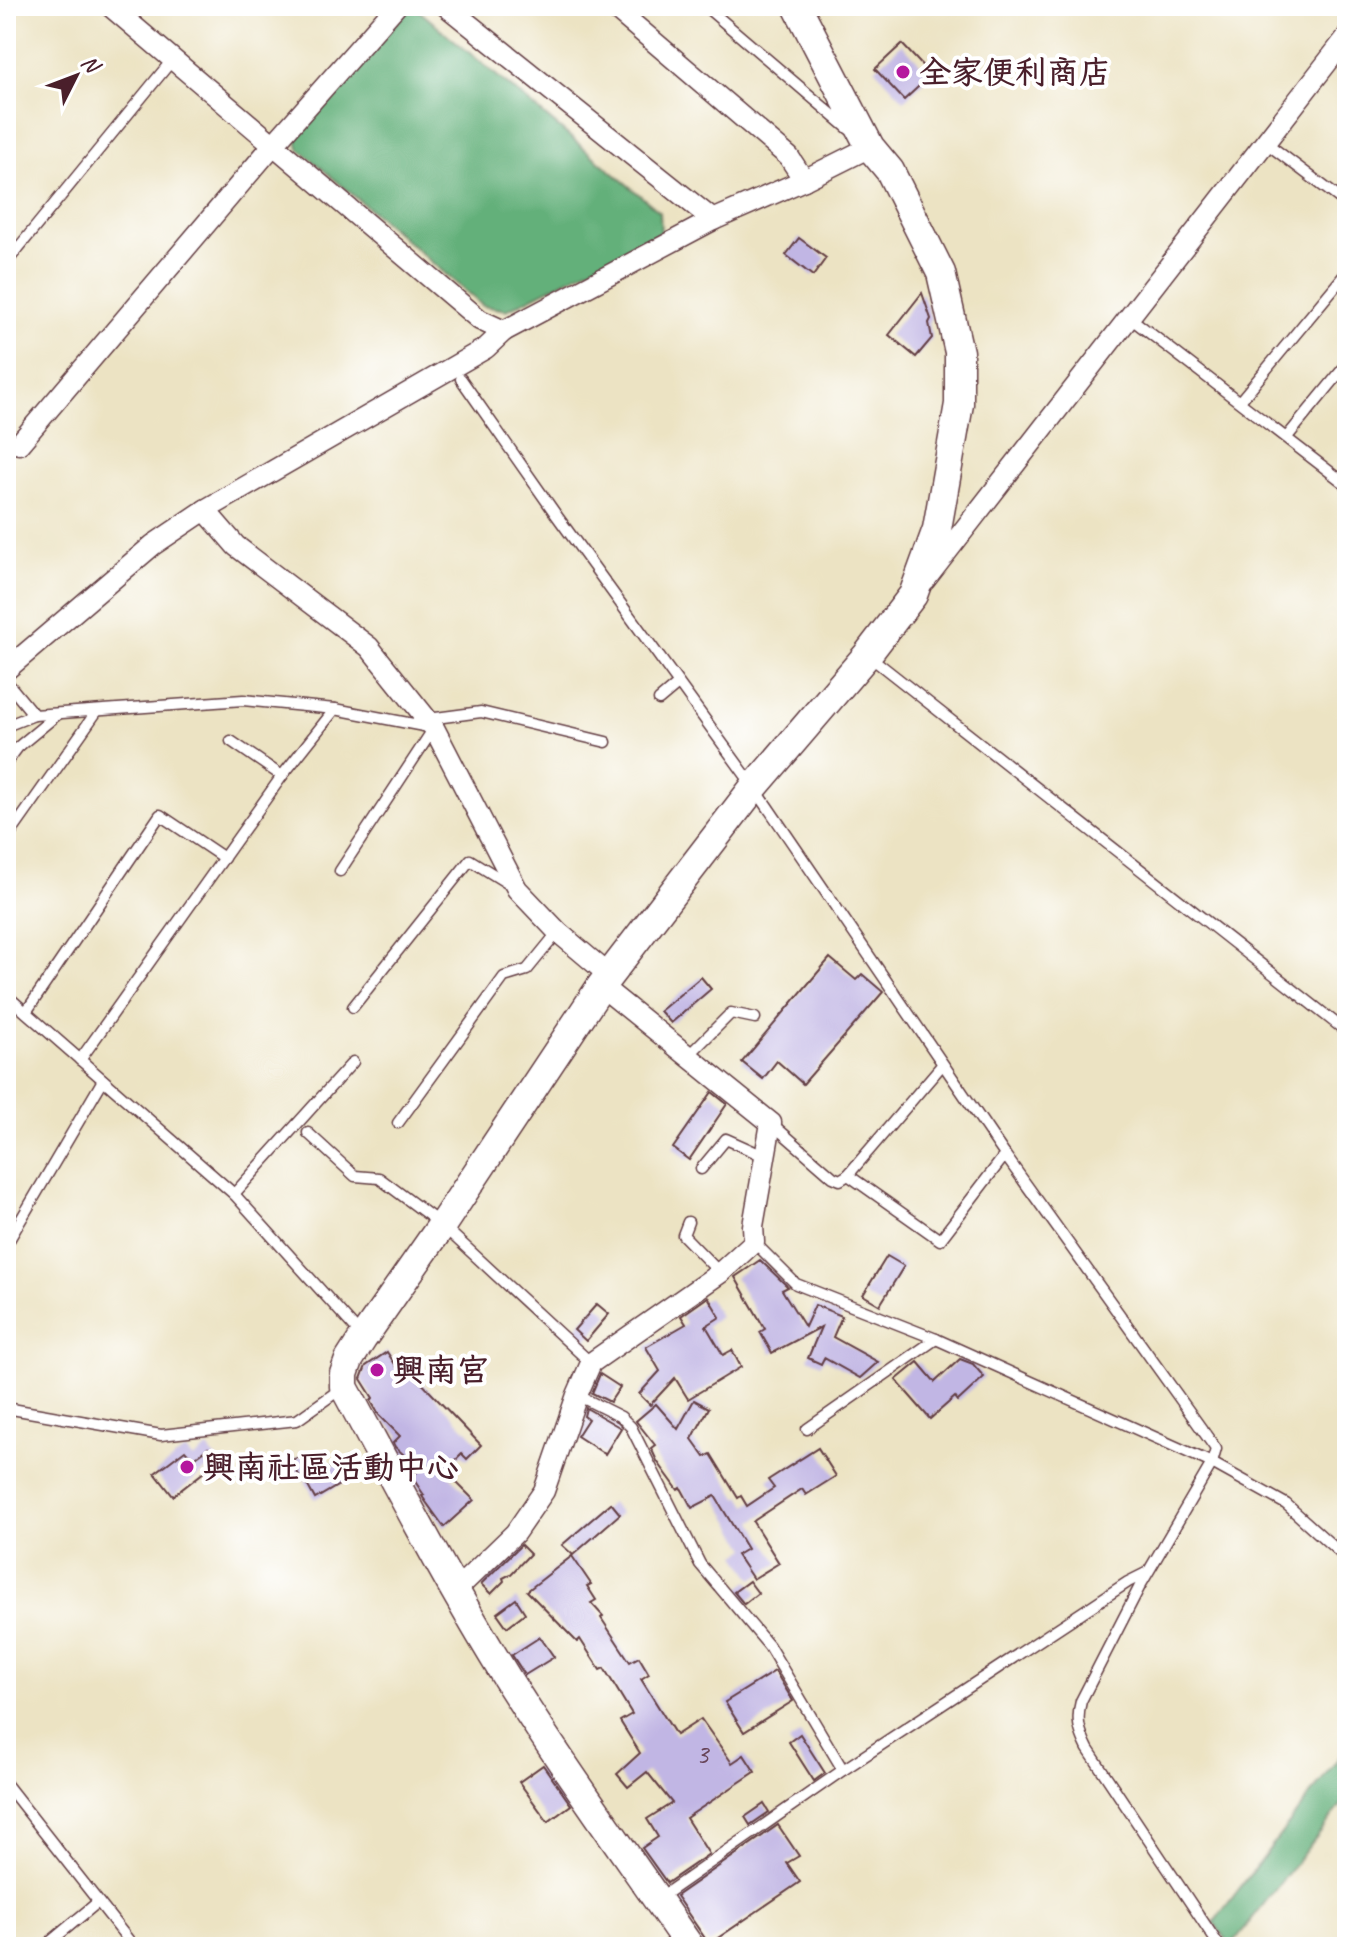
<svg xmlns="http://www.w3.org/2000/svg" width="1353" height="1953" font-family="Caveat,'LXGW WenKai TC',sans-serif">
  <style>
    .forest { fill: #63b07a; stroke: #566852; stroke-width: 2 }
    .building { fill: #c1b6e4 }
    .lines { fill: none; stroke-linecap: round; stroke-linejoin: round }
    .lane-casing { stroke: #623c42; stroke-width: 13 }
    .street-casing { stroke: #623c42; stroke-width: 23 }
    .secondary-casing { stroke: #623c42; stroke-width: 31 }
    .lane { stroke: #fff; stroke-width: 10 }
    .street { stroke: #fff; stroke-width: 20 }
    .secondary { stroke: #fff; stroke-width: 28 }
    .poi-dot { fill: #b5179e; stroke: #fff; stroke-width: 3 }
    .labels { text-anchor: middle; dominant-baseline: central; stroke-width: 8; stroke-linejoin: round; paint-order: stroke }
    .number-label { font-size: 28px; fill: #684559 }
    .poi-label { font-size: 32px; font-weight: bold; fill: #4a1f2b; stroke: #fff; text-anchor: start }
  </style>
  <rect width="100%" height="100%" fill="#fff"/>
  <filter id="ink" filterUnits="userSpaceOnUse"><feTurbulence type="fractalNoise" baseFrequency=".0125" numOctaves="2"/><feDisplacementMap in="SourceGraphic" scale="16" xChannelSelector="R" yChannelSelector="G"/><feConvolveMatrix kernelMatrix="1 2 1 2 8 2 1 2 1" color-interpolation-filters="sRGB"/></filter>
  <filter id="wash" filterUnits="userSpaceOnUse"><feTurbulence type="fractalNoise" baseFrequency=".006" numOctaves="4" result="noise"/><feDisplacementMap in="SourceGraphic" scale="32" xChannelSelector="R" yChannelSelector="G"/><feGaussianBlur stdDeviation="1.8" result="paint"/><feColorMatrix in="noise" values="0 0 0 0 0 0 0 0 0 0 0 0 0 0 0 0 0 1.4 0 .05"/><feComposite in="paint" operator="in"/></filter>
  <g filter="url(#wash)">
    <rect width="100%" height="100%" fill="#ece3c3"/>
    <g class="forest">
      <path d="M 417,9 L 660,212 L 661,233 L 507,310 L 483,306 L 299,149 L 296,135 L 405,13 Z"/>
      <path d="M 1347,1747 L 1347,1798 L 1230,1947 L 1214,1922 Z"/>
    </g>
    <g id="blocks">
      <g class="building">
        <path d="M 902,44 L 931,75 L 904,100 L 875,69 Z"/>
        <path d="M 799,238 L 826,258 L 813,276 L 786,255 Z"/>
        <path d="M 922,293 L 931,319 L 929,323 L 932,338 L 916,357 L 889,335 Z"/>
        <path d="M 830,958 L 856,980 L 862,974 L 883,992 L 803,1084 L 777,1061 L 763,1079 L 742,1062 Z"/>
        <path d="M 701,977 L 711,989 L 671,1023 L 660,1011 Z"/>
        <path d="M 712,1092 L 727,1104 L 689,1160 L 673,1148 Z"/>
        <path d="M 887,1256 L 904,1266 L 880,1305 L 863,1295 Z"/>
        <path d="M 760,1260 L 788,1287 L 782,1290 L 805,1327 L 815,1305 L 842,1316 L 833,1337 L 878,1362 L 860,1378 L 824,1358 L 821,1364 L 808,1358 L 821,1327 L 772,1353 L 760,1332 L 765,1329 L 735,1277 Z"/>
        <path d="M 708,1297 L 720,1317 L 706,1326 L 723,1355 L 732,1350 L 741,1367 L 688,1399 L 675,1378 L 650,1405 L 639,1394 L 660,1371 L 646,1347 L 686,1324 L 681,1316 Z"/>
        <path d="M 597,1304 L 609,1314 L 586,1341 L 574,1330 Z"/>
        <path d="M 387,1352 L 406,1381 L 413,1374 L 481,1445 L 467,1459 L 462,1454 L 445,1471 L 474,1500 L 444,1527 L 426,1502 L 422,1496 L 424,1495 L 412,1477 L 420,1469 L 395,1447 L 393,1443 L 400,1436 L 379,1415 L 371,1401 L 373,1398 L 361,1379 L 366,1366 Z"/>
        <path d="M 960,1359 L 973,1364 L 984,1377 L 958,1401 L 955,1397 L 930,1419 L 896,1380 L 918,1362 L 935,1382 Z"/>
        <path d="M 600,1374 L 620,1387 L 610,1402 L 592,1393 Z"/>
        <path d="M 694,1400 L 709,1408 L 692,1439 L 705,1457 L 711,1454 L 738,1498 L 741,1496 L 747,1506 L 774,1488 L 768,1480 L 818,1448 L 836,1476 L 806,1495 L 802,1489 L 755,1520 L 753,1522 L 779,1563 L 753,1579 L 737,1555 L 747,1549 L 715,1496 L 692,1508 L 681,1488 L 678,1490 L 657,1461 L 651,1448 L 655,1445 L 636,1421 L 656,1404 L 678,1429 Z"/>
        <path d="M 586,1408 L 621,1428 L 605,1454 L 577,1436 L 588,1419 L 584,1416 Z"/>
        <path d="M 208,1448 L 218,1461 L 173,1496 L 155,1473 L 185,1450 L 193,1459 Z"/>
        <path d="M 306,1454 L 315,1474 L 301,1480 L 292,1460 Z"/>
        <path d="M 346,1458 L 356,1475 L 315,1499 L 305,1481 Z"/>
        <path d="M 611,1503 L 620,1514 L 573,1555 L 562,1545 Z"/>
        <path d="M 521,1545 L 530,1554 L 511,1574 L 503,1578 L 504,1581 L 491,1594 L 481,1584 Z"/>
        <path d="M 572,1556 L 591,1584 L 587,1586 L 596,1600 L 591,1603 L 603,1616 L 601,1618 L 630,1662 L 639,1657 L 649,1674 L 641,1679 L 676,1735 L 701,1719 L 732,1763 L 744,1755 L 755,1772 L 686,1818 L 709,1854 L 667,1883 L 642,1848 L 658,1837 L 647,1819 L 672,1803 L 647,1772 L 628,1787 L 617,1774 L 640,1753 L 620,1721 L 632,1714 L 604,1668 L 600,1670 L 580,1639 L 577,1642 L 527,1591 Z"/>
        <path d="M 749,1581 L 758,1593 L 744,1604 L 734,1592 Z"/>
        <path d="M 516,1599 L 525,1613 L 507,1627 L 497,1613 Z"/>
        <path d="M 540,1637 L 554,1657 L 525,1675 L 512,1655 Z"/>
        <path d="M 775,1671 L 793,1701 L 744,1732 L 725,1702 Z"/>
        <path d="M 800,1734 L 825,1773 L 814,1781 L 789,1742 Z"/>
        <path d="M 543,1765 L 571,1805 L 548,1822 L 519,1782 Z"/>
        <path d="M 764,1804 L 769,1812 L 750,1825 L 745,1817 Z"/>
        <path d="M 778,1825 L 799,1856 L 787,1863 L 800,1882 L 709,1944 L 676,1896 Z"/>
      </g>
    </g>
  </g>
  <g filter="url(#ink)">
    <use href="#blocks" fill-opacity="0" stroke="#623c42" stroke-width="2"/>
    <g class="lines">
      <g class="lane-casing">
        <g id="lane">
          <path d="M 705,6 L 849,129"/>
          <path d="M 1265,142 L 1347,204"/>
          <path d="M 6,263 L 173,59"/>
          <path d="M 1129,317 L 1347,485"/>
          <path d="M 461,379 L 557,516 L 754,787 L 1005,1155 L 1216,1449 L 1212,1463 L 1140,1586 L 1081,1701 C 1076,1720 1079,1731 1088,1749 L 1220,1947"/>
          <path d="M 1240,401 L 1347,272"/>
          <path d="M 1287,437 L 1347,364"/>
          <path d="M 869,656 L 1347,1032"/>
          <path d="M 6,681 L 34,715 L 243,700 L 335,709"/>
          <path d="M 659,700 L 678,684"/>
          <path d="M 428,719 L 481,712 L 606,742"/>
          <path d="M 6,726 L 34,715"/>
          <path d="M 231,741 L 282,776"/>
          <path d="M 6,763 L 18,747 L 58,714"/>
          <path d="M 6,840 L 97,711"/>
          <path d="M 6,995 L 234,1194 L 362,1336"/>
          <path d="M 353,1007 L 470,860 L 512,886"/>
          <path d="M 26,1012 L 160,815 L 224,858"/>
          <path d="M 688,1056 L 731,1013 L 755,1018"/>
          <path d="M 80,1060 L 282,776 L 335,709 L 434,728 L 340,871"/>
          <path d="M 398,1123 L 504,977 L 527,970 L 558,932"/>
          <path d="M 771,1123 L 833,1177 L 840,1180 L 848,1175 L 940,1240 L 1005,1155"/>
          <path d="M 308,1133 L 355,1176 L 379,1178 L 442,1225 L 591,1363"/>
          <path d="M 701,1169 L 726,1139 L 766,1157"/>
          <path d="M 848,1175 L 942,1065"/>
          <path d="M 234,1194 L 353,1062"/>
          <path d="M 688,1222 L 683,1235 L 720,1273"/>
          <path d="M 754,1242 L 796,1284 L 936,1339 L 1212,1463 L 1286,1504 L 1347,1559"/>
          <path d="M 6,1245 L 103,1080"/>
          <path d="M 577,1395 L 621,1417 L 631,1427 L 700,1564 L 769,1646 L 843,1770 L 1128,1582 L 1146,1573"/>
          <path d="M 6,1408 L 161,1435 L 297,1420 L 342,1388"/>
          <path d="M 807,1429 L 936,1339"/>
          <path d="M 6,1784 L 134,1947"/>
          <path d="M 658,1899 L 843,1770"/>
          <path d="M 44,1947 L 98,1902"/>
          <path d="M 665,1947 L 680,1935"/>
        </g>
      </g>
      <g class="street-casing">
        <g id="street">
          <path d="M 110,6 L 480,320 L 504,331 L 713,220 L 804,180 L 870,147"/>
          <path d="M 446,6 L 713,220"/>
          <path d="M 612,6 L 789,157 L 804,180"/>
          <path d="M 19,444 L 274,144 L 396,6"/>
          <path d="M 205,510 L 236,546 L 369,647 L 434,728 L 517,889 L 558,932 L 609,975"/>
          <path d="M 925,580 L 1347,37"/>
          <path d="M 6,670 L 153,545 L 205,510 L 486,348 L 504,331"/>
          <path d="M 455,1591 L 515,1533 L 544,1491 L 577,1395 L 591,1363 L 720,1273 L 754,1242 L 753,1226 L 771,1123 L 601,986"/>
        </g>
      </g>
      <g class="secondary-casing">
        <path id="secondary" d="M 690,1947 C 629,1858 565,1771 508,1680 C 449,1585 397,1485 344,1387 L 344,1374 L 349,1360 L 363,1338 L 442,1225 L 601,986 L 754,787 L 867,655 L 913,595 L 937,529 L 959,404 L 959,352 L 941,273 L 890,171 L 870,147 L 797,6"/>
      </g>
      <use href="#lane" class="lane"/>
      <use href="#street" class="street"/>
      <use href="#secondary" class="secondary"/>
    </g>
  </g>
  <g class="poi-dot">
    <circle cx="903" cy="72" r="8"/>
    <circle cx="377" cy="1370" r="8"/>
    <circle cx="187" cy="1467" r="8"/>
  </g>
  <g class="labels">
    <g class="number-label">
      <text x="702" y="1753">3</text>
    </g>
    <g class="poi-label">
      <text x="919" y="72">全家便利商店</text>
      <text x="393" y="1370">興南宮</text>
      <text x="203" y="1467">興南社區活動中心</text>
    </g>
  </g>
  <rect width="1353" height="1953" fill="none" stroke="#fff" stroke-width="32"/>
  <g transform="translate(76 76) rotate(48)" stroke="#ffffff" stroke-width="6" paint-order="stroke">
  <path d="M0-6L14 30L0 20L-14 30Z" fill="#4a1f2b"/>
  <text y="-12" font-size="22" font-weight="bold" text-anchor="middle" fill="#4a1f2b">N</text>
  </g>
</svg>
